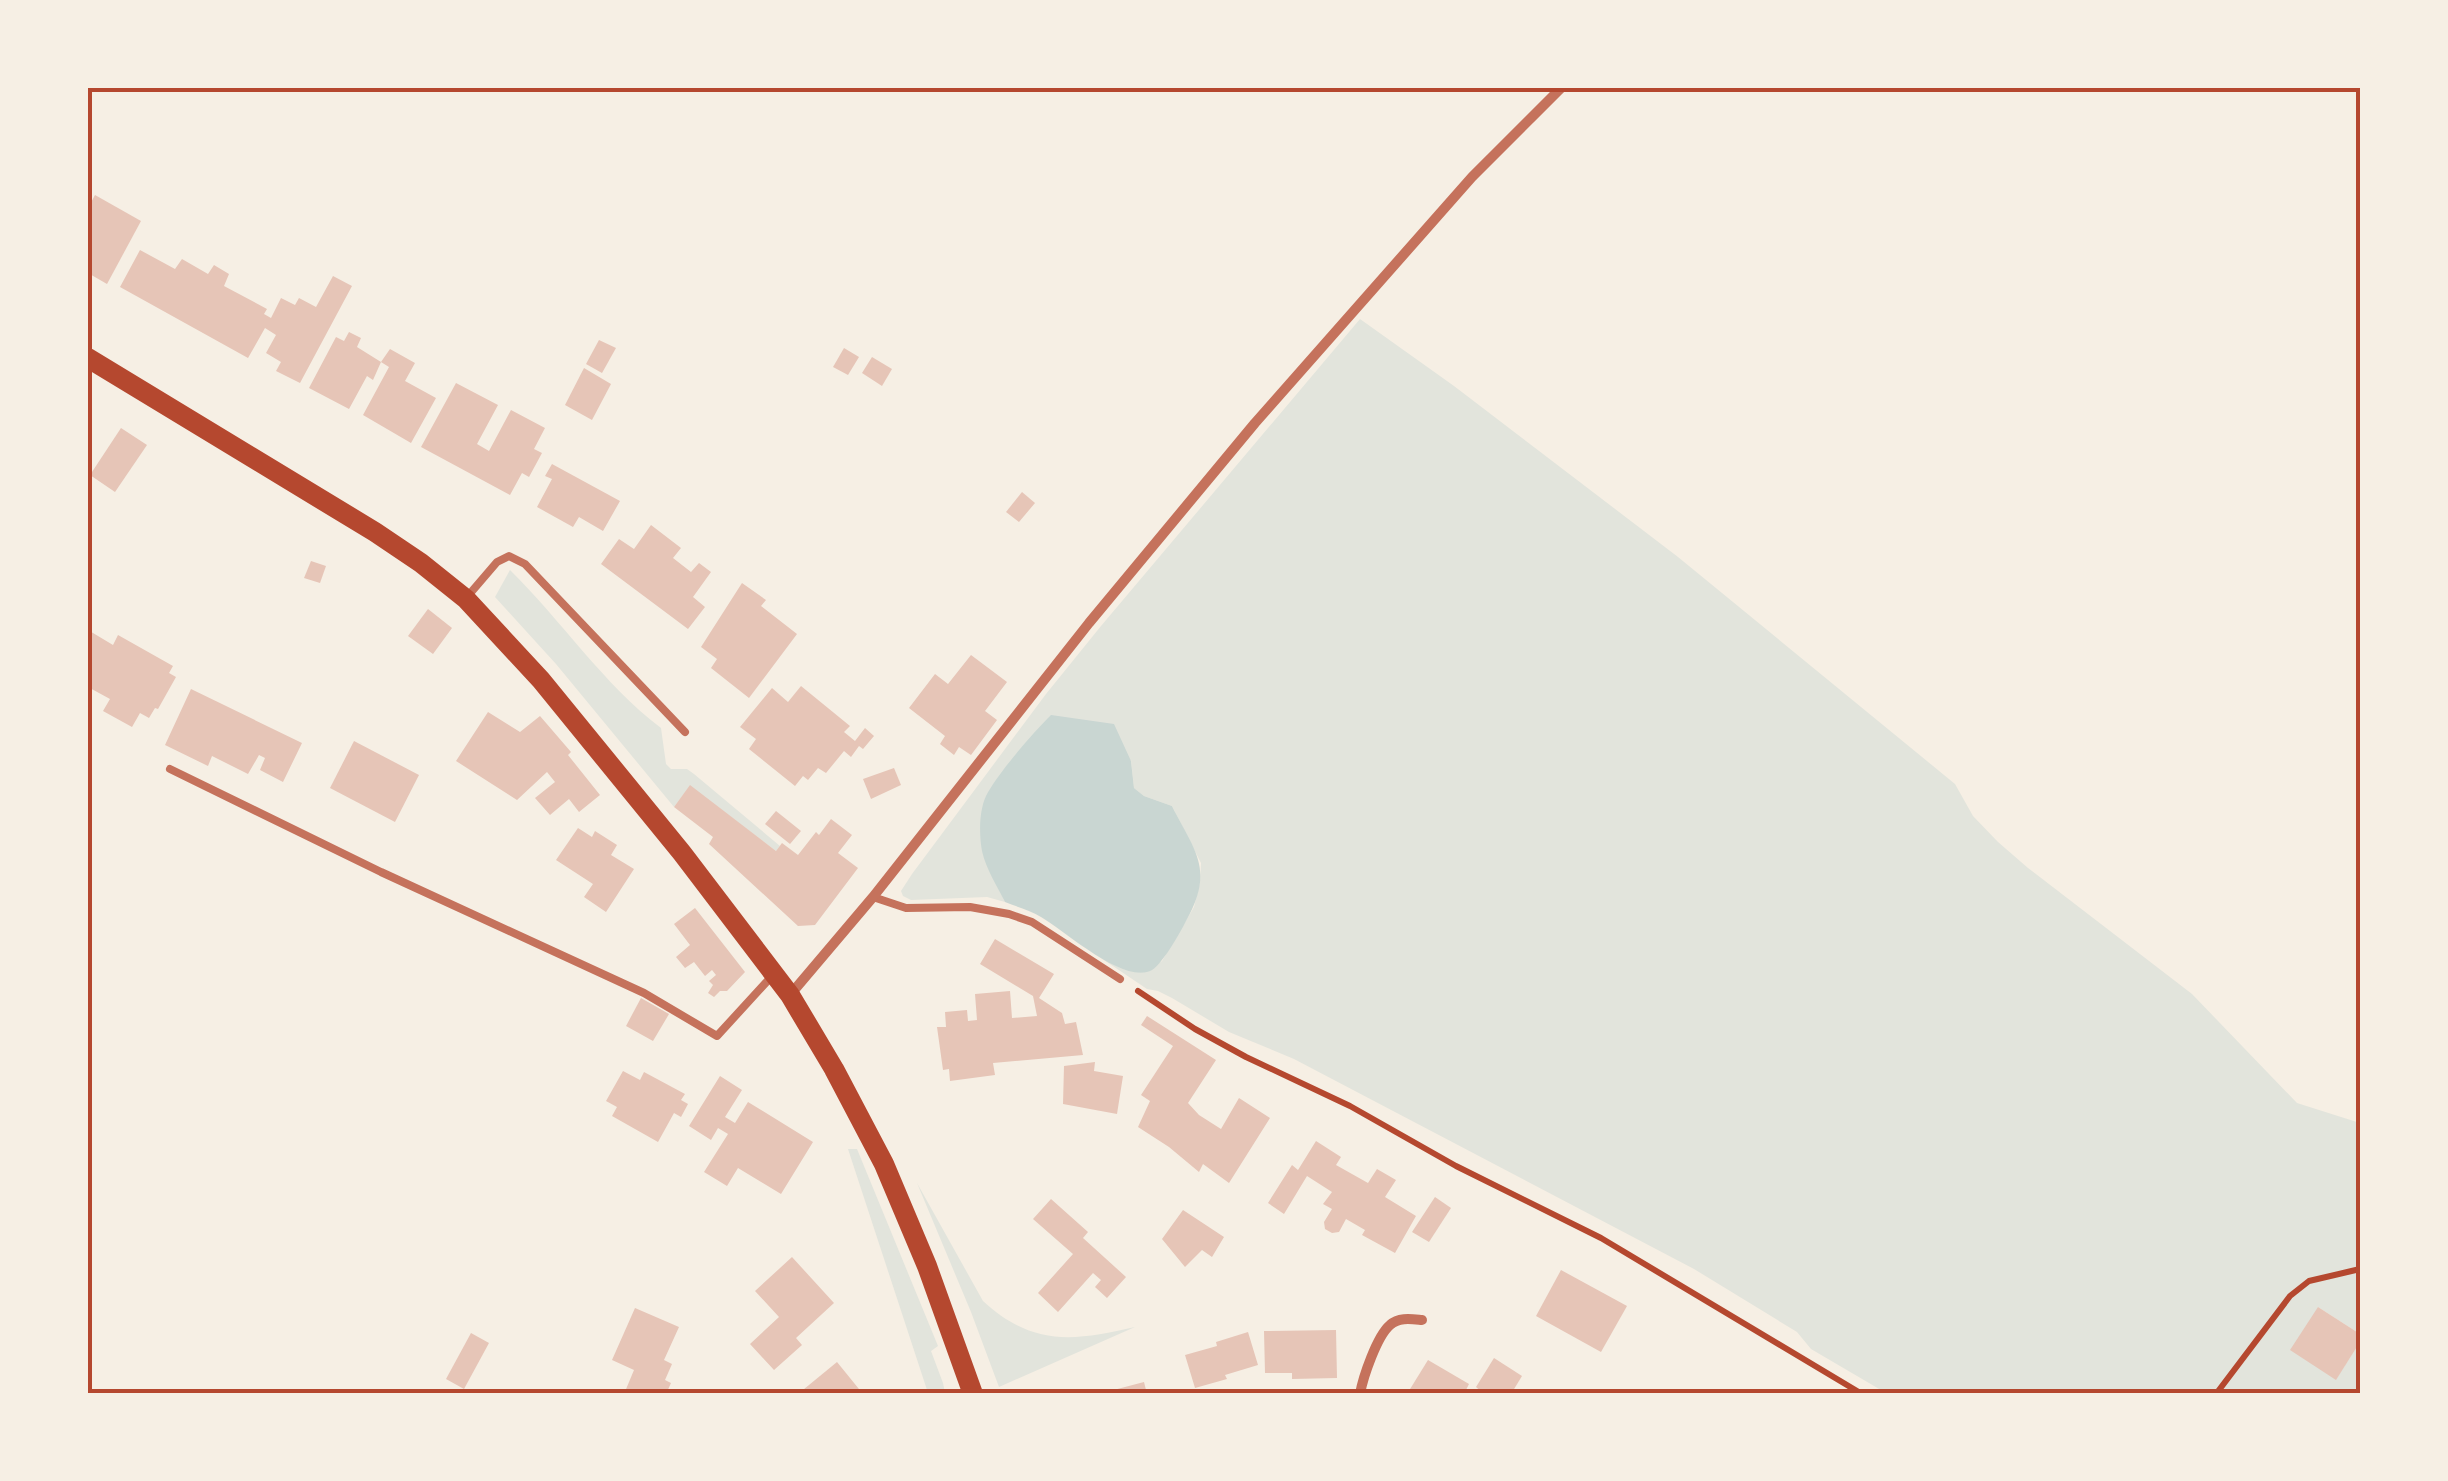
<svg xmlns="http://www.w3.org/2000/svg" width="2448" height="1481" font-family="Montserrat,sans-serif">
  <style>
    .green { fill: #e2e4dc }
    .water { fill: #c9d6d2 }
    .building { fill: #e6c5b7 }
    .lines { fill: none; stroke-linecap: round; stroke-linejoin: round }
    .path { stroke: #b5482f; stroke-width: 6 }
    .service { stroke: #c5725c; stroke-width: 8 }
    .minor { stroke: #c5725c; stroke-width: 10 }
    .secondary { stroke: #b5482f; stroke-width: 20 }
    .neatline { fill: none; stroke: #b5482f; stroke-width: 4 }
  </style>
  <rect width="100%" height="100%" fill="#f6efe4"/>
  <g class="green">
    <path d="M 1360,319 L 1454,386 L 1678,557 L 1955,784 L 1973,816 L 1998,842 L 2028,868 L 2192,994 L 2297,1103 L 2360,1123 L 2360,1334 L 2318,1307 L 2336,1379 L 2360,1342 L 2360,1393 L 1886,1393 L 1811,1349 L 1797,1332 L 1694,1269 L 1294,1059 L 1229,1032 L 1172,998 L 1158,991 L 1147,989 L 1101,958 L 1123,969 L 1143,973 L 1162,961 L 1194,907 L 1200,883 L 1201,863 L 1172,806 L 1144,796 L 1134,788 L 1131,760 L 986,797 C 974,837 987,866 1005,902 L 987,897 L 911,900 L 903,896 L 901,891 L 912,874 L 1046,694 L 1101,626 Z"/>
    <path d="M 510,570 C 562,621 603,684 661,728 L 666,764 L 671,769 L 687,769 L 694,774 L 780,846 L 776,851 L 690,786 L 674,807 L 556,664 L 495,597 Z"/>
    <path d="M 848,1149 L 857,1149 L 938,1346 L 931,1351 L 943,1383 L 945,1393 L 928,1393 Z"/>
    <path d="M 917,1183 L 983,1301 C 1033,1347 1074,1341 1135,1327 L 999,1387 L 971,1312 Z"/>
  </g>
  <path class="water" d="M 1051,715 L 1114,724 L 1131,761 L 1134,788 L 1144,796 L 1172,806 C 1195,852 1215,869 1186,921 C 1180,933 1161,967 1150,971 C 1122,983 1065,931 1041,917 C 1030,910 1017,907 1005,902 C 997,886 986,869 982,851 C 979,835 979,811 986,796 C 998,773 1032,734 1051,715 Z"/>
  <g class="building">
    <path d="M 95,195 L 141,221 L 107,284 L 88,273 L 88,208 Z"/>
    <path d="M 140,250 L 175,269 L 182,259 L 208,274 L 214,265 L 229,274 L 224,286 L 267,309 L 264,314 L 271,318 L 281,298 L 295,305 L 299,298 L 316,307 L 333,276 L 352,286 L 300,383 L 276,371 L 281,362 L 266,353 L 276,335 L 265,328 L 248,358 L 120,287 Z"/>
    <path d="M 349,332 L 361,338 L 357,347 L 381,362 L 373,380 L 367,376 L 349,409 L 309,388 L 336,337 L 344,341 Z"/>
    <path d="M 599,340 L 616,348 L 602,373 L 586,364 Z"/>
    <path d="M 844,348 L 859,357 L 848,375 L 833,367 Z"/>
    <path d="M 390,349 L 415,363 L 405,381 L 436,398 L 411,443 L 363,415 L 389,367 L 381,362 Z"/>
    <path d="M 872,357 L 892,369 L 882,386 L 862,373 Z"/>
    <path d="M 584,368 L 611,384 L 592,420 L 565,405 Z"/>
    <path d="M 456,383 L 498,405 L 477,444 L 489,451 L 511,410 L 545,428 L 534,449 L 542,453 L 529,477 L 522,473 L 510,495 L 421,447 Z"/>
    <path d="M 121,428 L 147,445 L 115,492 L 90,475 Z"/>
    <path d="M 552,464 L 620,501 L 603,531 L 579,517 L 573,527 L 537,507 L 552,479 L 545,476 Z"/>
    <path d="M 1022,492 L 1035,503 L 1019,522 L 1006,512 Z"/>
    <path d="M 651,525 L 681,548 L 673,558 L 691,572 L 699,563 L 711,572 L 693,597 L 705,607 L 688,629 L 601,564 L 619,539 L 634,549 Z"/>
    <path d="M 311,561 L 326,566 L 320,583 L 304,578 Z"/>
    <path d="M 742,583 L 766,600 L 761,606 L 797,634 L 749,698 L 711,668 L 717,659 L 701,647 Z"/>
    <path d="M 428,609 L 452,628 L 433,654 L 408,636 Z"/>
    <path d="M 88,630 L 113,645 L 118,635 L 173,666 L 169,673 L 176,677 L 158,709 L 155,708 L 149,718 L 140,713 L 132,727 L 103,711 L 110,699 L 88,687 Z"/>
    <path d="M 971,655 L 1007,682 L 985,711 L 997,720 L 971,755 L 959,747 L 954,755 L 940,744 L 945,736 L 909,708 L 935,674 L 948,684 Z"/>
    <path d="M 801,686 L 850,726 L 844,732 L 855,741 L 865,728 L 874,736 L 863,749 L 859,746 L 851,757 L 844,751 L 826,773 L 818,768 L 808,780 L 803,776 L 795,786 L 749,749 L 756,739 L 740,727 L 772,688 L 788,702 Z"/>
    <path d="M 191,689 L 302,743 L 283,782 L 260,770 L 265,758 L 259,755 L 248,774 L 212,756 L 208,766 L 165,745 Z"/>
    <path d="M 488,712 L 520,732 L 540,716 L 571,752 L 568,755 L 600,795 L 579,812 L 569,799 L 550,815 L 535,798 L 555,782 L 547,772 L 517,800 L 456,761 Z"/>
    <path d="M 354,741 L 419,775 L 395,822 L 330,788 Z"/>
    <path d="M 894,768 L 901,785 L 871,799 L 863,779 Z"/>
    <path d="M 690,785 L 776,851 L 782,843 L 798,855 L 816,832 L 819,835 L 831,819 L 852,835 L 838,853 L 858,868 L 815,925 L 798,926 L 709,844 L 713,837 L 674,807 Z"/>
    <path d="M 776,811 L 801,831 L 790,844 L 765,824 Z"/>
    <path d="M 578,828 L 592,837 L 595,831 L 617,845 L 611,855 L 634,869 L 606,912 L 584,897 L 593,884 L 556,860 Z"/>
    <path d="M 695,908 L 745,972 L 727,991 L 720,991 L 714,997 L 708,993 L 713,985 L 709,981 L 716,975 L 712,970 L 705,976 L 694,962 L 685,968 L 676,957 L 690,945 L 674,924 Z"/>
    <path d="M 995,939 L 1054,974 L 1039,998 L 1062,1013 L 1065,1024 L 1076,1022 L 1083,1055 L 993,1063 L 995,1075 L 950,1081 L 949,1069 L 943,1070 L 937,1027 L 946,1027 L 945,1012 L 967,1010 L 968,1021 L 977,1020 L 975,994 L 1010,991 L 1012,1018 L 1037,1016 L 1033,996 L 980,964 Z"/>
    <path d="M 641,998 L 669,1014 L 653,1041 L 626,1026 Z"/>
    <path d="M 1147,1016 L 1216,1060 L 1188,1103 L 1199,1115 L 1221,1129 L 1239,1098 L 1270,1118 L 1229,1183 L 1203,1164 L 1199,1172 L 1169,1147 L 1138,1127 L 1150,1101 L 1141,1095 L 1173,1046 L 1141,1025 Z"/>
    <path d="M 1095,1062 L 1094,1071 L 1123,1076 L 1117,1114 L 1063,1104 L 1064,1066 Z"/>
    <path d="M 623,1071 L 640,1080 L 644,1072 L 685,1094 L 681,1100 L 688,1104 L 681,1117 L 674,1113 L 658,1142 L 612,1116 L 617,1107 L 606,1101 Z"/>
    <path d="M 720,1076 L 742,1090 L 725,1117 L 735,1123 L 748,1102 L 813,1142 L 781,1194 L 738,1168 L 727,1186 L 704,1172 L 728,1134 L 718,1128 L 711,1140 L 689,1126 Z"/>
    <path d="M 1316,1141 L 1341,1157 L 1336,1165 L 1368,1183 L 1377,1169 L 1396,1180 L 1385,1197 L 1416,1216 L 1395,1253 L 1362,1235 L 1365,1230 L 1346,1219 L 1339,1232 L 1332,1233 L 1325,1229 L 1324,1222 L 1332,1209 L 1323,1204 L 1332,1192 L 1307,1176 L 1284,1214 L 1268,1203 L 1292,1165 L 1298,1170 Z"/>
    <path d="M 1435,1197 L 1451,1208 L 1429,1242 L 1412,1232 Z"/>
    <path d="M 1051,1199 L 1088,1232 L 1083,1238 L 1126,1277 L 1107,1298 L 1095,1287 L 1101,1280 L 1093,1273 L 1058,1312 L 1038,1293 L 1073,1254 L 1033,1219 Z"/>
    <path d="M 1183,1210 L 1224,1237 L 1212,1257 L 1202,1250 L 1185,1267 L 1162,1239 Z"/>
    <path d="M 792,1257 L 834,1303 L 796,1338 L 802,1345 L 774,1370 L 750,1344 L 779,1317 L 755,1291 Z"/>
    <path d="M 1561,1270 L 1627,1306 L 1601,1352 L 1536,1316 Z"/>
    <path d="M 2318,1307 L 2360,1334 L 2360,1342 L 2336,1380 L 2290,1350 Z"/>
    <path d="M 635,1308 L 679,1327 L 664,1360 L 672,1364 L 665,1380 L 671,1383 L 666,1394 L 624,1394 L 634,1370 L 612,1360 Z"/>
    <path d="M 1336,1330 L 1337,1378 L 1292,1379 L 1292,1373 L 1265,1373 L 1264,1331 Z"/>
    <path d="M 1248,1332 L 1258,1365 L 1225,1375 L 1227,1379 L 1195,1388 L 1185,1355 L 1217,1346 L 1216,1342 Z"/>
    <path d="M 471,1333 L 489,1343 L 464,1389 L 446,1379 Z"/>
    <path d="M 1494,1358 L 1522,1376 L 1511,1394 L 1484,1394 L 1476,1387 Z"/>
    <path d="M 1428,1360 L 1469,1384 L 1464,1394 L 1407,1394 Z"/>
    <path d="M 837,1362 L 863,1394 L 798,1394 Z"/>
    <path d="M 1144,1382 L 1147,1394 L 1106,1394 L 1106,1392 Z"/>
  </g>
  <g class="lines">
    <g class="path">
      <path d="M 1138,991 L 1195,1029 L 1246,1057 L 1350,1106 L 1456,1166 L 1601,1238 L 1862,1394"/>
      <path d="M 2216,1394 L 2290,1296 L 2309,1281 L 2360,1269"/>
    </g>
    <g class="service">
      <path d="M 467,597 L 497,562 L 509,556 L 525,564 L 685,732"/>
      <path d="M 170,769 L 381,872 L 644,993 L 717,1036 L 771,977"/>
      <path d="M 873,897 L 906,908 L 970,907 L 1009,914 L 1032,922 L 1120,979"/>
    </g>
    <g class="minor">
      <path d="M 790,995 L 873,897 L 1089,623 L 1255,423 L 1472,177 L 1561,88"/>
      <path d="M 1360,1394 C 1363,1377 1377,1336 1390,1325 C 1399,1317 1411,1319 1422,1320"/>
    </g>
    <path class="secondary" d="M 88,358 L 375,532 L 421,563 L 466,599 L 541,680 L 682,853 L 790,995 L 834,1069 L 884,1164 L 927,1266 L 973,1394"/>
  </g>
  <rect width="2448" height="1481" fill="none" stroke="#f6efe4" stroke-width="180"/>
  <rect x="90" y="90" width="2268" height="1301" class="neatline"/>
</svg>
